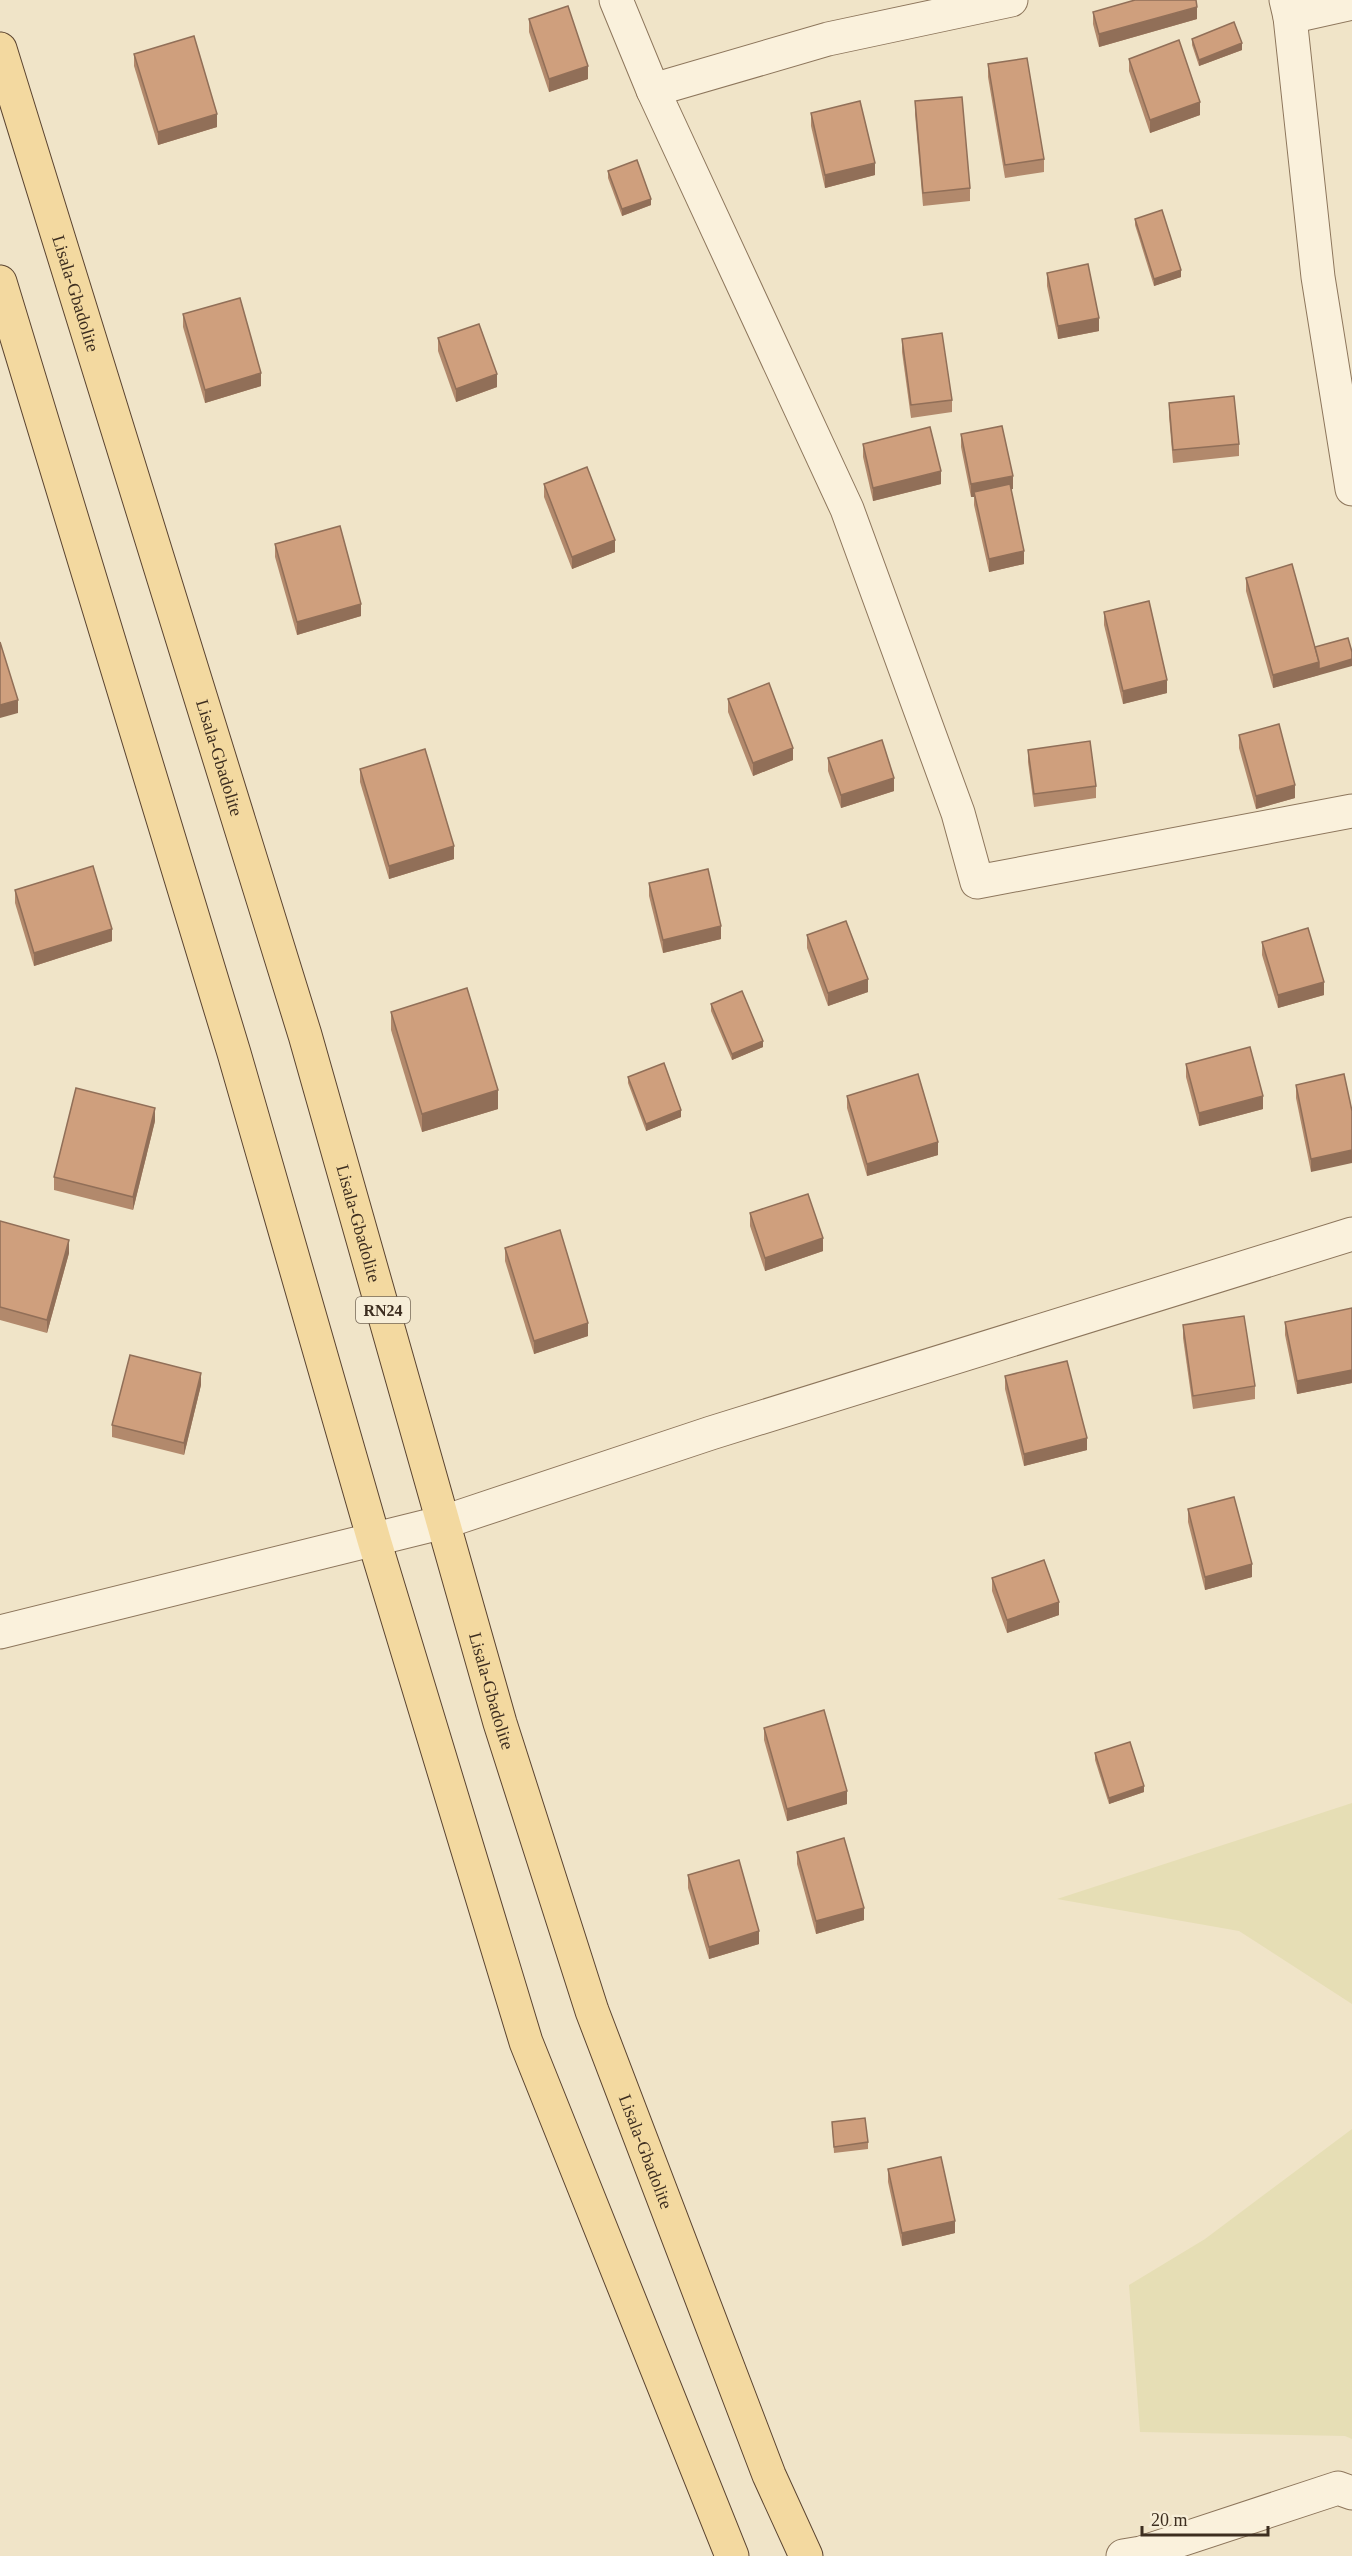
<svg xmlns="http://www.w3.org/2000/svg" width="1352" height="2556" font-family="Georgia,serif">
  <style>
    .farmland { fill: #e6deb5 }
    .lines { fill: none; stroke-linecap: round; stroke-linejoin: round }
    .minor-casing { stroke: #8d765c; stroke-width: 35 }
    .primary-casing { stroke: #5b4430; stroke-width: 35 }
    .minor { stroke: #faf1dc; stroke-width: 33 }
    .primary { stroke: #f3d9a0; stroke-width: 33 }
    .wall { fill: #b2896c }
    .shaded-wall { fill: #916f58 }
    .building { fill: #cf9f7d; stroke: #916f58; stroke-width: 1.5 }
    .labels { text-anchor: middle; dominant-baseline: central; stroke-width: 6; stroke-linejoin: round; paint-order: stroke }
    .shield { fill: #f7eed8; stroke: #756857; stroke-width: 1.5 }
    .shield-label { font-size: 16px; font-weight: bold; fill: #3d2e20 }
    .street-label { font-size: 18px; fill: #3d2e20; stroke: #f7eed8 }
  </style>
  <rect width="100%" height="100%" fill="#f0e4c8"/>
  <g class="farmland">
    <path d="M 1352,1803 L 1352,2004 L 1239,1931 L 1057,1899 Z"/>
    <path d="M 1352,2129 L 1352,2439 L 1345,2436 L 1140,2432 L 1129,2285 L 1205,2239 Z"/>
  </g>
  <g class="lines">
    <g class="minor-casing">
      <g id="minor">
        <path d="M 616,0 L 653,90 L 847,509 L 958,813 L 977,882 L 1352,811"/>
        <path d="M 1286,0 L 1290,17 L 1318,277 L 1352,489"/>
        <path d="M 1290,17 L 1352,3"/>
        <path d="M 653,90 L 828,39 L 1011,0"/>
        <path d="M 0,1632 L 444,1522 L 711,1433 L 1352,1234"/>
        <path d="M 1123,2556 L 1141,2553 L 1338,2488 L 1352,2493"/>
      </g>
    </g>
    <g class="primary-casing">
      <g id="primary">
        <path id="s1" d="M 0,49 L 305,1035 L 500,1723 L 592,2011 L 769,2475 L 806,2556"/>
        <path d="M 0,282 L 234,1053 L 374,1540 L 526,2042 L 732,2556"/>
      </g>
    </g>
    <use href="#minor" class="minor"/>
    <use href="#primary" class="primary"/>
  </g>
  <g class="wall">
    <path d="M 1093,12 L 1197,19 L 1099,47 L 1093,24 Z"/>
    <path d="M 529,19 L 588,79 L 549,92 L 529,32 Z"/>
    <path d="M 1192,39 L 1242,50 L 1199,66 L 1192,45 Z"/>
    <path d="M 134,54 L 217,127 L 158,145 L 134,66 Z"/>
    <path d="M 1129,59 L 1200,115 L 1150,133 L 1129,71 Z"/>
    <path d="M 988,64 L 1044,159 L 1044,172 L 1005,178 L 988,77 Z"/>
    <path d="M 915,101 L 970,188 L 970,201 L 923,206 L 915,114 Z"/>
    <path d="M 811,113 L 875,175 L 825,188 L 811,126 Z"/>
    <path d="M 608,171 L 651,205 L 622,216 L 608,178 Z"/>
    <path d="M 1135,219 L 1181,277 L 1154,286 L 1135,225 Z"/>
    <path d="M 1047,273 L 1099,331 L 1058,339 L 1047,286 Z"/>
    <path d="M 183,314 L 261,386 L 205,403 L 183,327 Z"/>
    <path d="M 438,338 L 497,387 L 456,402 L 438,351 Z"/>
    <path d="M 902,339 L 952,400 L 952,412 L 911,418 L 902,352 Z"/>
    <path d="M 1169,403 L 1239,444 L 1239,456 L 1173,463 L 1169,416 Z"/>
    <path d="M 961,434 L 1013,489 L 1011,489 L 1024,564 L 989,572 L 974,505 L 974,497 L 971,497 L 961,447 Z"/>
    <path d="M 863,444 L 941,484 L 873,501 L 863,457 Z"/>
    <path d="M 544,484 L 615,552 L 572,569 L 544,497 Z"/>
    <path d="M 275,544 L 361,616 L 297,635 L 275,557 Z"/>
    <path d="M 1246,578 L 1315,647 L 1319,675 L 1273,688 L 1246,591 Z"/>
    <path d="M 1104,612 L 1167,693 L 1123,704 L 1104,625 Z"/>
    <path d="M 728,699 L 793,760 L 753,776 L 728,712 Z"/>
    <path d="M 1239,735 L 1295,798 L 1256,809 L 1239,748 Z"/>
    <path d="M 1028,750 L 1096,786 L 1096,798 L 1034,807 L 1028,762 Z"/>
    <path d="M 828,758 L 894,791 L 841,808 L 828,771 Z"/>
    <path d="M 360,769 L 454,859 L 389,879 L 360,782 Z"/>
    <path d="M 649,883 L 721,939 L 663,953 L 649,896 Z"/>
    <path d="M 15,890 L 112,941 L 34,966 L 15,903 Z"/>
    <path d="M 807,935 L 868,992 L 828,1006 L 807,948 Z"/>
    <path d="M 1262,942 L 1324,995 L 1278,1008 L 1262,955 Z"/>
    <path d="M 711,1004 L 763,1047 L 732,1060 L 711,1011 Z"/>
    <path d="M 391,1012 L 498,1109 L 422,1132 L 391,1030 Z"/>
    <path d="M 1186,1064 L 1263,1109 L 1199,1126 L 1186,1077 Z"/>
    <path d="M 1344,1074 L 1311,1172 L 1296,1098 L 1296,1085 Z"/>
    <path d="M 628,1077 L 681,1117 L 646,1131 L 628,1083 Z"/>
    <path d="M 847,1096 L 938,1155 L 867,1176 L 847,1108 Z"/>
    <path d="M 155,1121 L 133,1210 L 54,1190 L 54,1177 Z"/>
    <path d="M 750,1213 L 823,1251 L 765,1271 L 750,1226 Z"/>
    <path d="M 0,1221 L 69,1253 L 47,1333 L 0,1320 Z"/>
    <path d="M 505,1248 L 588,1336 L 534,1354 L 505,1261 Z"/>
    <path d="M 1352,1308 L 1352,1383 L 1297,1394 L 1285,1335 L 1285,1322 Z"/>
    <path d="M 1183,1325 L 1255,1386 L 1255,1399 L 1193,1409 L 1183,1338 Z"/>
    <path d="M 1005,1376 L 1087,1450 L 1024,1466 L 1005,1389 Z"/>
    <path d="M 201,1385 L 184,1455 L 112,1437 L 112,1425 Z"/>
    <path d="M 1188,1509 L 1252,1577 L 1205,1590 L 1188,1522 Z"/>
    <path d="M 992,1578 L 1059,1615 L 1007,1633 L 992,1591 Z"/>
    <path d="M 764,1728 L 847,1804 L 787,1821 L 764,1740 Z"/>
    <path d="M 1095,1753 L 1144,1792 L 1109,1804 L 1095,1760 Z"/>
    <path d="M 797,1852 L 864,1920 L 816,1934 L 797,1864 Z"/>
    <path d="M 688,1875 L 759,1944 L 709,1959 L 688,1888 Z"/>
    <path d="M 832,2122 L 868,2142 L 868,2149 L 834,2153 Z"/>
    <path d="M 888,2169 L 955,2233 L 902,2246 L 888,2182 Z"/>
  </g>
  <g class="shaded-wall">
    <path d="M 1197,7 L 1197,19 L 1099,47 L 1099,34 Z"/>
    <path d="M 1242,43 L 1242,50 L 1199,66 L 1199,60 Z"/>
    <path d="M 588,66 L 588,79 L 549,92 L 549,79 Z"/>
    <path d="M 1200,102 L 1200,115 L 1150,133 L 1150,120 Z"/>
    <path d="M 217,114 L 217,127 L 158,145 L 158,132 Z"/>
    <path d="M 875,163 L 875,175 L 825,188 L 825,175 Z"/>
    <path d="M 651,199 L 651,205 L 622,216 L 622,209 Z"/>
    <path d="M 1181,270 L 1181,277 L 1154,286 L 1154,279 Z"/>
    <path d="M 1099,318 L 1099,331 L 1058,339 L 1058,326 Z"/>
    <path d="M 261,373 L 261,386 L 205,403 L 205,390 Z"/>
    <path d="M 497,374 L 497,387 L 456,402 L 456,389 Z"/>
    <path d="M 941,471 L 941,484 L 873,501 L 873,488 Z"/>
    <path d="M 1013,476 L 1013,489 L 975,496 L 974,492 L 974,497 L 971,497 L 971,484 Z"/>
    <path d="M 615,540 L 615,552 L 572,569 L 572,557 Z"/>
    <path d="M 1024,551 L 1024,564 L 989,572 L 989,559 Z"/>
    <path d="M 361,604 L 361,616 L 297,635 L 297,622 Z"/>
    <path d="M 1352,659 L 1352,666 L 1273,688 L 1273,675 L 1319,662 Z"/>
    <path d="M 1167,680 L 1167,693 L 1123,704 L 1123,691 Z"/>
    <path d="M 18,700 L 18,713 L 0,718 L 0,705 Z"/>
    <path d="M 793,748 L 793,760 L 753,776 L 753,763 Z"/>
    <path d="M 894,778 L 894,791 L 841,808 L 841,795 Z"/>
    <path d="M 1295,785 L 1295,798 L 1256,809 L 1256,796 Z"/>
    <path d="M 454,846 L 454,859 L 389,879 L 389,866 Z"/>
    <path d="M 721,926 L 721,939 L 663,953 L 663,940 Z"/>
    <path d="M 112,929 L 112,941 L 34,966 L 34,953 Z"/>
    <path d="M 868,979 L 868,992 L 828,1006 L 828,993 Z"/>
    <path d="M 1324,982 L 1324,995 L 1278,1008 L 1278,995 Z"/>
    <path d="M 763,1041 L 763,1047 L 732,1060 L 732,1054 Z"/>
    <path d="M 498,1090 L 498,1109 L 422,1132 L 422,1114 Z"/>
    <path d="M 1263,1096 L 1263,1109 L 1199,1126 L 1199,1113 Z"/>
    <path d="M 155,1108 L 155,1121 L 133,1210 L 133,1197 Z"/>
    <path d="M 681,1110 L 681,1117 L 646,1131 L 646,1124 Z"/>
    <path d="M 938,1142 L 938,1155 L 867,1176 L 867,1164 Z"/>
    <path d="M 1352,1150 L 1352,1163 L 1311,1172 L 1311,1159 Z"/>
    <path d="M 823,1238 L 823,1251 L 765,1271 L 765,1258 Z"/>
    <path d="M 69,1240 L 69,1253 L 47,1333 L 47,1320 Z"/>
    <path d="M 588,1323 L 588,1336 L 534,1354 L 534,1341 Z"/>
    <path d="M 1352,1370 L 1352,1383 L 1297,1394 L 1297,1381 Z"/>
    <path d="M 201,1373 L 201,1385 L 184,1455 L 184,1443 Z"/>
    <path d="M 1087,1438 L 1087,1450 L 1024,1466 L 1024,1454 Z"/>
    <path d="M 1252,1564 L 1252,1577 L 1205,1590 L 1205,1577 Z"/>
    <path d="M 1059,1602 L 1059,1615 L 1007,1633 L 1007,1620 Z"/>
    <path d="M 1144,1786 L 1144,1792 L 1109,1804 L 1109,1798 Z"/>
    <path d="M 847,1791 L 847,1804 L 787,1821 L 787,1809 Z"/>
    <path d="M 864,1908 L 864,1920 L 816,1934 L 816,1921 Z"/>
    <path d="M 759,1931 L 759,1944 L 709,1959 L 709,1947 Z"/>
    <path d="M 955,2221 L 955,2233 L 902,2246 L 902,2233 Z"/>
  </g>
  <g class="building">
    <path d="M 1135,0 L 1196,0 L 1197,7 L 1099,34 L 1093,12 Z"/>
    <path d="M 568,6 L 588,66 L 549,79 L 529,19 Z"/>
    <path d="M 1234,22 L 1242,43 L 1199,60 L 1192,39 Z"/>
    <path d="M 194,36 L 217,114 L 158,132 L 134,54 Z"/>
    <path d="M 1179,40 L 1200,102 L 1150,120 L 1129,59 Z"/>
    <path d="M 1027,58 L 1044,159 L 1005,165 L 988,64 Z"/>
    <path d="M 962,97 L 970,188 L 923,193 L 915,101 Z"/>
    <path d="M 860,101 L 875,163 L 825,175 L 811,113 Z"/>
    <path d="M 637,160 L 651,199 L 622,209 L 608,171 Z"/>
    <path d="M 1162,210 L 1181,270 L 1154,279 L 1135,219 Z"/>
    <path d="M 1088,264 L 1099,318 L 1058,326 L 1047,273 Z"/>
    <path d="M 240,298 L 261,373 L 205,390 L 183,314 Z"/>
    <path d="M 479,324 L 497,374 L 456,389 L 438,338 Z"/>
    <path d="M 942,333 L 952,400 L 911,405 L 902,339 Z"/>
    <path d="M 1234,396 L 1239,444 L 1173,450 L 1169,403 Z"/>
    <path d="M 1002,426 L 1013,476 L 971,484 L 961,434 Z"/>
    <path d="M 930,427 L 941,471 L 873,488 L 863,444 Z"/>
    <path d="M 587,467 L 615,540 L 572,557 L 544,484 Z"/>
    <path d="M 1010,484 L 1024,551 L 989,559 L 974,492 Z"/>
    <path d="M 340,526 L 361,604 L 297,622 L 275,544 Z"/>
    <path d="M 1292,564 L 1319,662 L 1273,675 L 1246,578 Z"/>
    <path d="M 1149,601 L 1167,680 L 1123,691 L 1104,612 Z"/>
    <path d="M 1348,638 L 1352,652 L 1352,659 L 1319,669 L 1319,662 L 1315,647 Z"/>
    <path d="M 0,642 L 18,700 L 0,705 Z"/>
    <path d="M 769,683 L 793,748 L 753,763 L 728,699 Z"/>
    <path d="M 1279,724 L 1295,785 L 1256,796 L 1239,735 Z"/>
    <path d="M 882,740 L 894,778 L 841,795 L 828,758 Z"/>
    <path d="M 1090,741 L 1096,786 L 1034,794 L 1028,750 Z"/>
    <path d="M 425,749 L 454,846 L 389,866 L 360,769 Z"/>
    <path d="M 93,866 L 112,929 L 34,953 L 15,890 Z"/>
    <path d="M 708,869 L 721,926 L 663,940 L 649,883 Z"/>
    <path d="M 846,921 L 868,979 L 828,993 L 807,935 Z"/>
    <path d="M 1308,928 L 1324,982 L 1278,995 L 1262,942 Z"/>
    <path d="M 467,988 L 498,1090 L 422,1114 L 391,1012 Z"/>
    <path d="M 742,991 L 763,1041 L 732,1054 L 711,1004 Z"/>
    <path d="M 1250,1047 L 1263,1096 L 1199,1113 L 1186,1064 Z"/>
    <path d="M 664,1063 L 681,1110 L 646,1124 L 628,1077 Z"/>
    <path d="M 918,1074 L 938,1142 L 867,1164 L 847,1096 Z"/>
    <path d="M 1344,1074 L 1352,1111 L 1352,1150 L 1311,1159 L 1296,1085 Z"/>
    <path d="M 76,1088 L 155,1108 L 133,1197 L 54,1177 Z"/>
    <path d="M 808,1194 L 823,1238 L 765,1258 L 750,1213 Z"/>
    <path d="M 0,1221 L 69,1240 L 47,1320 L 0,1307 Z"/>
    <path d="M 560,1230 L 588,1323 L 534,1341 L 505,1248 Z"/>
    <path d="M 1352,1308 L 1352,1370 L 1297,1381 L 1285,1322 Z"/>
    <path d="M 1244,1316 L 1255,1386 L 1193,1396 L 1183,1325 Z"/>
    <path d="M 130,1355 L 201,1373 L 184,1443 L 112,1425 Z"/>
    <path d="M 1067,1361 L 1087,1438 L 1024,1454 L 1005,1376 Z"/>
    <path d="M 1234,1497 L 1252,1564 L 1205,1577 L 1188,1509 Z"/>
    <path d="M 1044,1560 L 1059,1602 L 1007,1620 L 992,1578 Z"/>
    <path d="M 824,1710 L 847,1791 L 787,1809 L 764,1728 Z"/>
    <path d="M 1130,1742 L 1144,1786 L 1109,1798 L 1095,1753 Z"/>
    <path d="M 844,1838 L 864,1908 L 816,1921 L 797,1852 Z"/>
    <path d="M 739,1860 L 759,1931 L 709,1947 L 688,1875 Z"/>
    <path d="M 865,2118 L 868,2142 L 834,2147 L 832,2122 Z"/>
    <path d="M 941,2157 L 955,2221 L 902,2233 L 888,2169 Z"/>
  </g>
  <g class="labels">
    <rect class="shield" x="356" y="1297" width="54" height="26" rx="4.5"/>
    <g class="shield-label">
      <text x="383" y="1310">RN24</text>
    </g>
    <g class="street-label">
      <text stroke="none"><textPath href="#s1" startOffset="256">Lisala-Gbadolite</textPath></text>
      <text stroke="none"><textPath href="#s1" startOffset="742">Lisala-Gbadolite</textPath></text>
      <text stroke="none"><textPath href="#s1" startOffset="1228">Lisala-Gbadolite</textPath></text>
      <text stroke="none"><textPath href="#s1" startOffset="1714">Lisala-Gbadolite</textPath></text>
      <text stroke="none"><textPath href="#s1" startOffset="2200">Lisala-Gbadolite</textPath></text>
    </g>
  </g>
  <path d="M1142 2526v9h126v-9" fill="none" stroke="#3d2e20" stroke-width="3"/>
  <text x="1151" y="2526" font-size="18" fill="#3d2e20" stroke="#f7eed8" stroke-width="4.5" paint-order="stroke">20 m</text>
</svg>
